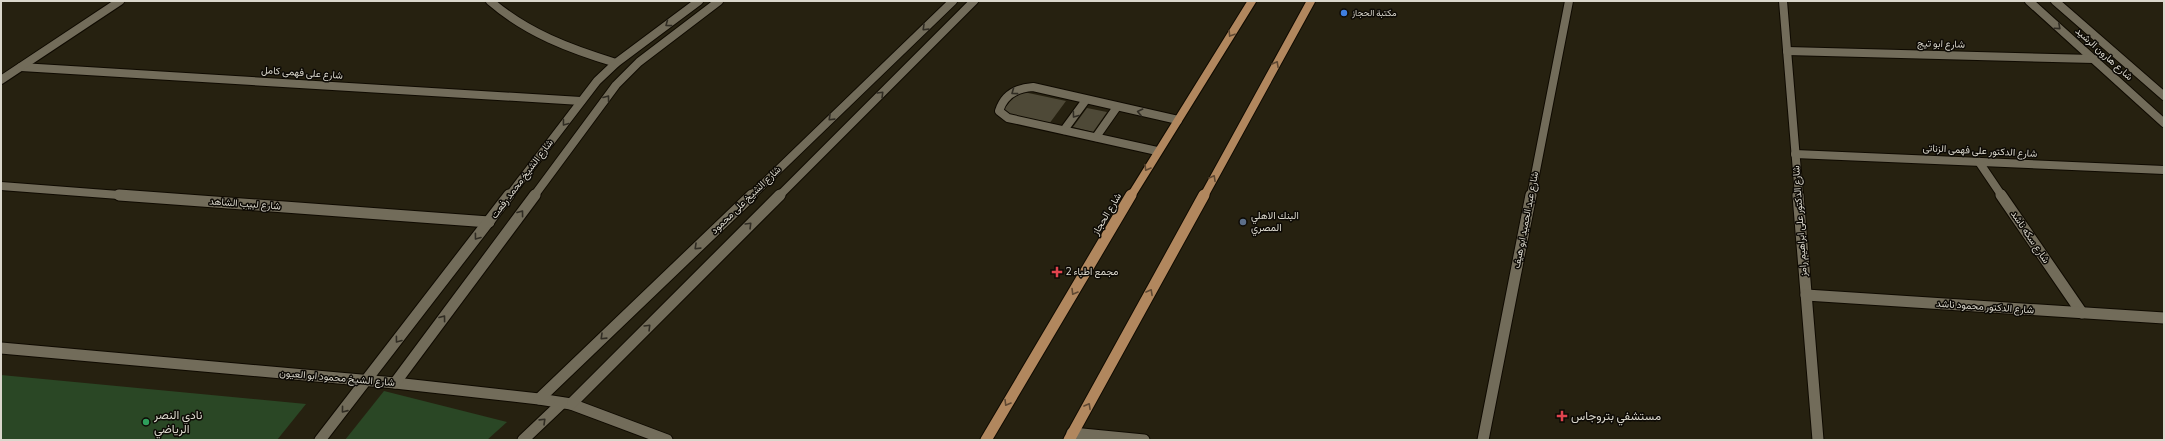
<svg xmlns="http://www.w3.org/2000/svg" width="2165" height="441" font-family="Bitter,Vazirmatn,serif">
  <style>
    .green { fill: #2a4725 }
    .building { fill: #4e4937 }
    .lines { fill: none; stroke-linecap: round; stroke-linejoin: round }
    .minor-far1-casing { stroke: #0f0a00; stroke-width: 10 }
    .minor-casing { stroke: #0f0a00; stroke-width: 13 }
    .major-far1-casing { stroke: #0f0a00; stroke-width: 10 }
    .major-casing { stroke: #0f0a00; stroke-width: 13 }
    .minor-far1 { stroke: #726c5a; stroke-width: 8 }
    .minor { stroke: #726c5a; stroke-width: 11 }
    .major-far1 { stroke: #b1875e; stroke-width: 8 }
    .major { stroke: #b1875e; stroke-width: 11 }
    .oneway { stroke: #302c23 }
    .oneway2 { stroke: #5f4832 }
    .shop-dot { fill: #3f7fe0; stroke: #0d0a05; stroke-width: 1.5 }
    .service-dot { fill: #5c6f8a; stroke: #0d0a05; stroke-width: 1.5 }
    .health-dot { fill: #e0444e; stroke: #0d0a05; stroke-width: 1.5 }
    .leisure-dot { fill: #2e9e5b; stroke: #0d0a05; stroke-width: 1.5 }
    .labels { text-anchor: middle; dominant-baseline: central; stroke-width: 3; stroke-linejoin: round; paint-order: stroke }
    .far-poi-label { font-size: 9px; fill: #dad7cc; stroke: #0d0a05; text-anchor: start }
    .street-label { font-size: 10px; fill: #dad7cc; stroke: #0d0a05 }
    .poi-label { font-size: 10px; fill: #dad7cc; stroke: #0d0a05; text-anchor: start }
    .near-poi-label { font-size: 12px; fill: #dad7cc; stroke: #0d0a05; text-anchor: start }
  </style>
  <rect width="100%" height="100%" fill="#262110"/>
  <g class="green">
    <path d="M 1,375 L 306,404 L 277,440 L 1,440 Z"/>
    <path d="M 384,391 L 507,422 L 487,440 L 345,440 Z"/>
  </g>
  <g class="building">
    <path d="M 1019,91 L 1066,101 L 1049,124 L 1001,112 Z"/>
    <path d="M 1087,108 L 1107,112 L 1093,132 L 1073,127 Z"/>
  </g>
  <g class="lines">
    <g class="minor-far1-casing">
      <g id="minor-far1">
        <path d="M 490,1 C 527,33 570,49 616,63"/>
        <path d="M 1783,1 L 1799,196"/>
        <path d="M 2029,1 L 2164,123"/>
        <path d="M 2055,1 L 2164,96"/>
        <path d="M 1787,51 L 2094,59"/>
        <path d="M 21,67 L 581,101"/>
        <path d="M 1,80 L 120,1"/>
        <path d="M 1064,130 L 1086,100"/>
        <path d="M 1096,137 L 1117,107"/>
        <path d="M 1157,151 L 1008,118 L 999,111 C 1004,95 1017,88 1033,87 L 1178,120"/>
        <path d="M 1795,154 L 2164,170"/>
        <path d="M 1979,162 L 2002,196"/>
        <path d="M 1,186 L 132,196"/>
        <path d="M 509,196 L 597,81 L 616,63 L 699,1"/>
        <path d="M 534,196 L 616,85 L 639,62 L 719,1"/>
        <path d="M 751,196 L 953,1"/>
        <path d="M 779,196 L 974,1"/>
        <path d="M 1531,196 L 1569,1"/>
      </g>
    </g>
    <g class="minor-casing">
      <g id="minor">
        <path d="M 119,195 L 489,222"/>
        <path d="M 1798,195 L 1818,440"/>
        <path d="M 2001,195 L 2082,313"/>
        <path d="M 1806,295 L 2164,318"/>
        <path d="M 1,348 L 395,383 L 539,399 L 571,404 L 667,440"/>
        <path d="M 395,383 L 535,195"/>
        <path d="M 539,399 L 752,195"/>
        <path d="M 571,404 L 780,195"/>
        <path d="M 1072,433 L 1144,440"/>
        <path d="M 320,440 L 509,195"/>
        <path d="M 523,440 L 562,403"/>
        <path d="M 1483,440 L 1531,195"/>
      </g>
    </g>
    <g class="major-far1-casing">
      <g id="major-far1">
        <path d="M 1131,196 L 1252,1"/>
        <path d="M 1204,196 L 1311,1"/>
      </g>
    </g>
    <g class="major-casing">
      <g id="major">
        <path d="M 986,440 L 1131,195"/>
        <path d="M 1069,440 L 1204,195"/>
      </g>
    </g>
    <use href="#minor-far1" class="minor-far1"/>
    <use href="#minor" class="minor"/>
    <use href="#major-far1" class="major-far1"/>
    <use href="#major" class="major"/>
  </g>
  <defs><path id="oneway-chevron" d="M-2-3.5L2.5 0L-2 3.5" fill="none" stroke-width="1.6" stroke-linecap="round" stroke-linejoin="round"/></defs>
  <g class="oneway">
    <use href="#oneway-chevron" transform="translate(668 24) rotate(143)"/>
    <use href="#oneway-chevron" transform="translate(2058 27) rotate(42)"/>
    <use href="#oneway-chevron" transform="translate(925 28) rotate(136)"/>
    <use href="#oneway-chevron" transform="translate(1014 92) rotate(144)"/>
    <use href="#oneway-chevron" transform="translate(881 94) rotate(-45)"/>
    <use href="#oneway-chevron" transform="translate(607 98) rotate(-53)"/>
    <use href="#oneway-chevron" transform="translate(1140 112) rotate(-167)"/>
    <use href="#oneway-chevron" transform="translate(1075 115) rotate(126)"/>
    <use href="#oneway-chevron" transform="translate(831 118) rotate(136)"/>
    <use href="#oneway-chevron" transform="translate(565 123) rotate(127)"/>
    <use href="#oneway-chevron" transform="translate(521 213) rotate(-53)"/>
    <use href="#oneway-chevron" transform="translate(749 225) rotate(-45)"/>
    <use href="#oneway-chevron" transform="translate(477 237) rotate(127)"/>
    <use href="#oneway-chevron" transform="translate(697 247) rotate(136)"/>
    <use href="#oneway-chevron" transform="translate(443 318) rotate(-53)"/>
    <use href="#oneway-chevron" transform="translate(648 327) rotate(-45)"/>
    <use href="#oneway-chevron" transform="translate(603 337) rotate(136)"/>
    <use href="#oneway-chevron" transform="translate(398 340) rotate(127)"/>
    <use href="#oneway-chevron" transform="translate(344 410) rotate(129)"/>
    <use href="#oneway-chevron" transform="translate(543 421) rotate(-44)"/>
  </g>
  <g class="oneway2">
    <use href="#oneway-chevron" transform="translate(1231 34) rotate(122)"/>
    <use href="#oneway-chevron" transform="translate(1276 64) rotate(-61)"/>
    <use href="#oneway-chevron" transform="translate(1147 168) rotate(121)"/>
    <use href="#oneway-chevron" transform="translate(1213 178) rotate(-61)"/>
    <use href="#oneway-chevron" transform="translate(1074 292) rotate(121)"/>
    <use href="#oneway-chevron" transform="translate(1150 292) rotate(-61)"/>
    <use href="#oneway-chevron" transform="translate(1007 403) rotate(121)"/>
    <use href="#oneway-chevron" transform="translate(1088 406) rotate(-61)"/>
  </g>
  <circle class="shop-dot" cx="1344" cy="13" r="4"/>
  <circle class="service-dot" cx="1243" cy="222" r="4"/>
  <g class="health-dot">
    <path d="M1055 266h4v4h4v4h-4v4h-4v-4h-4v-4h4z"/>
    <path d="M1560 410h4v4h4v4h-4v4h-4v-4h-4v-4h4z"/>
  </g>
  <circle class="leisure-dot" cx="146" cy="422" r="4"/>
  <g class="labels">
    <g class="far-poi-label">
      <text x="1352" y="13">مكتبة الحجاز</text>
    </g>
    <g class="street-label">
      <text transform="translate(1941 44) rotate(2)">شارع ابو تيج</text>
      <text transform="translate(2104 54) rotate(42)">شارع هارون الرشيد</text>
      <text transform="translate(302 73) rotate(4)">شارع على فهمى كامل</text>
      <text transform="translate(1980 151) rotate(3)">شارع الدكتور على فهمى الزناتى</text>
      <text transform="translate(522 179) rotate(-53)">شارع الشيخ محمد رفعت</text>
      <text transform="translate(746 200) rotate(-44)">شارع الشيخ على محمود</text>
      <text transform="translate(245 204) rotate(4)">شارع لبيب الشاهد</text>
      <text transform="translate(1107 214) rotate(-59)">شارع الحجاز</text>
      <text transform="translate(1526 220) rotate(-79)">شارع عبد الحميد ابو هيف</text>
      <text transform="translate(1800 221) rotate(-94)">شارع الدكتور على ابراهيم رامز</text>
      <text transform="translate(2030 237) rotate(56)">شارع سكه ناشد</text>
      <text transform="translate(1985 307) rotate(4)">شارع الدكتور محمود ناشد</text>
      <text transform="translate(337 378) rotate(5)">شارع الشيخ محمود ابو العيون</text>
    </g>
    <g class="poi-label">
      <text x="1251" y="216">البنك الاهلي<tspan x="1251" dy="12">المصري</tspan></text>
      <text x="1066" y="272">مجمع اطباء 2</text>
    </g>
    <g class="near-poi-label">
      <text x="154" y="415">نادي النصر<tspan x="154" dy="14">الرياضي</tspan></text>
      <text x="1571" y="416">مستشفي بتروجاس</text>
    </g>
  </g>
  <rect width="2165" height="441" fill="none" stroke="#dad7cc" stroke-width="4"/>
</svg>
